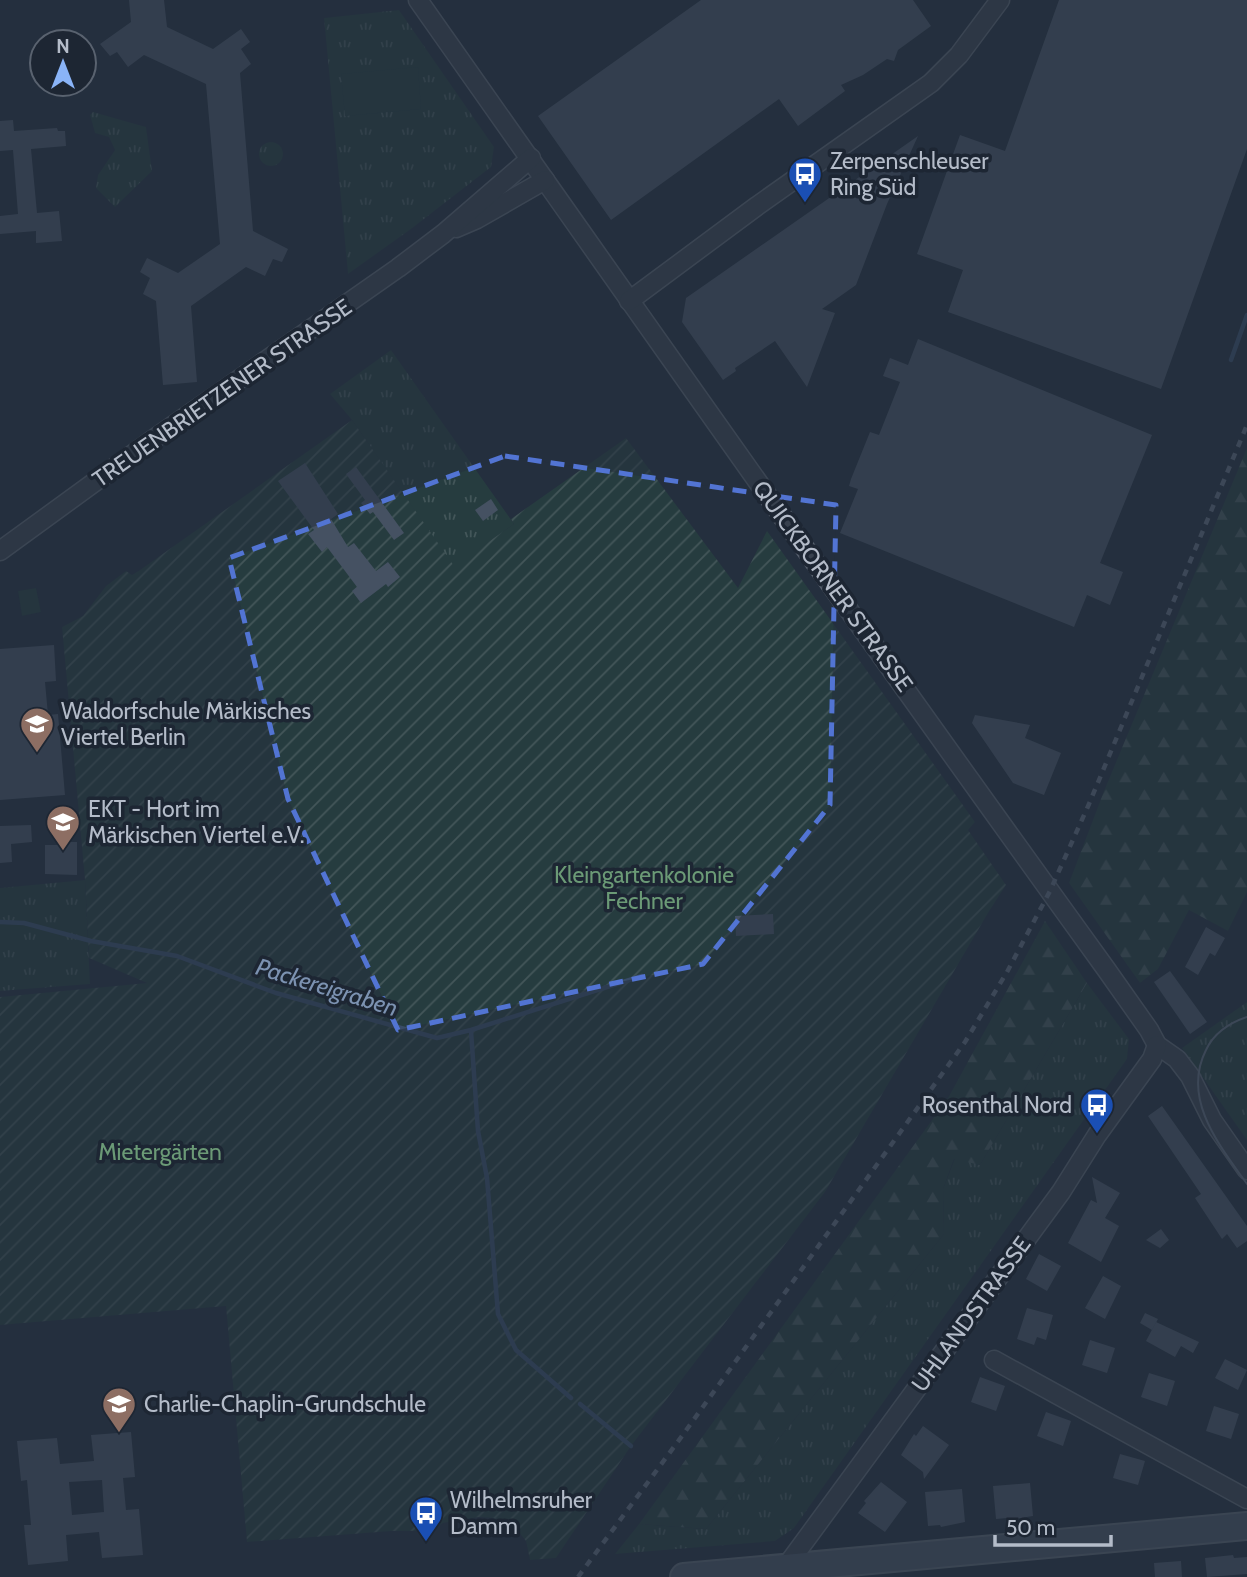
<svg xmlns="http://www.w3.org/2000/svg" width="1247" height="1577" font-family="Cabin,sans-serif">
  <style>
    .grass { fill: url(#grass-tufts) }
    .forest { fill: url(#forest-firs) }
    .garden { fill: url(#garden-furrows) }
    .pitch { fill: #263c3f }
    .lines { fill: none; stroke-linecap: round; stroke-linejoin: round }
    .stream { stroke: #394c67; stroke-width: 4.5 }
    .building { fill: #455162; fill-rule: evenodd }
    .minor-casing { stroke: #565f6c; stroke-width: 21 }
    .secondary-casing { stroke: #565f6c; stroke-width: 30 }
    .minor { stroke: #38414e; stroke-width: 18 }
    .secondary { stroke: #465061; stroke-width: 26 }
    .tram { stroke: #5a6575; stroke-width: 2 }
    .rail { stroke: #5a6575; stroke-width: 4.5; stroke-dasharray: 7 7; stroke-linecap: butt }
    .marked { fill: none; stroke: #5274d3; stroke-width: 5; stroke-dasharray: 14 9; stroke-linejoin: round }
    .labels { text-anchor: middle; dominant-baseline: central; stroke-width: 7; stroke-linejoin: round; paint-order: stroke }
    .poi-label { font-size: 23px; fill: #b4bcc9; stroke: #1d2633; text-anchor: start }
    .street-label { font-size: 23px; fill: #b4bcc9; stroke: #1d2633 }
    .park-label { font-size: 23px; fill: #6b9a76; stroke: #1d2633 }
    .water-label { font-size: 24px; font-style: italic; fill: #7c92b1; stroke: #1d2633 }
  </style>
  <defs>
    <pattern id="grass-tufts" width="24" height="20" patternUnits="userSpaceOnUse" patternTransform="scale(1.75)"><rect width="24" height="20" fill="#263c3f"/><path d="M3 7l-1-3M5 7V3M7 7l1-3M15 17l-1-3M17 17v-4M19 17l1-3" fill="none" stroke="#435659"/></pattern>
    <pattern id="forest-firs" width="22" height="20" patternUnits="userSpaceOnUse" patternTransform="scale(1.75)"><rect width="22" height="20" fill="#263c3f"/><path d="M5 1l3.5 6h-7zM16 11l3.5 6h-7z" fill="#435659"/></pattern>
    <pattern id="garden-furrows" width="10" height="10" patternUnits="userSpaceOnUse" patternTransform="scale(1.75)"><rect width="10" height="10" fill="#263c3f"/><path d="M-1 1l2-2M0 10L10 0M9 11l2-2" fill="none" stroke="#435659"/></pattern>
  </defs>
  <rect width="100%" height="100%" fill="#242f3e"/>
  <g class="grass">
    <path d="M 399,10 L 494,147 L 491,167 L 411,229 L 348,274 L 324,18 Z"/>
    <path d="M 93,112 L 146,127 L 152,171 L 115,207 L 96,188 L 98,175 L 115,150 L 109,137 L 95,133 L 90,115 Z"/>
    <circle cx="271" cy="154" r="12"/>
    <path d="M 391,350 L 514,524 L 454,567 L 352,420 L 330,394 Z"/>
    <path d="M 85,880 L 90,984 L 0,991 L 0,888 Z"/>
    <path d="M 1087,983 L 1129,1039 L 1127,1059 L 794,1528 L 775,1541 L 615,1554 L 639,1524 L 706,1529 L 944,1234 L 943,1189 L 955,1158 L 980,1165 Z"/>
    <path d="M 1247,1002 L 1247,1140 L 1182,1048 Z"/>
  </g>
  <g class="forest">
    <path d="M 1247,448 L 1247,892 L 1228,931 L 1189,910 L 1158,969 L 1140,983 L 1069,883 L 1104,791 Z"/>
    <path d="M 1045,921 L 1087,983 L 980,1165 L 954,1159 L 943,1189 L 944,1234 L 706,1529 L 639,1524 L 948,1098 Z"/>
  </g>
  <path class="garden" d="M 352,420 L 454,566 L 514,524 L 511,519 L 626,438 L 738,588 L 767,531 L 975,822 L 968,830 L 1006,885 L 988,913 L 825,1192 L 631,1446 L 556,1558 L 530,1560 L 526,1541 L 517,1530 L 510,1524 L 493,1518 L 479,1517 L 443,1523 L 429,1531 L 392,1531 L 247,1542 L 226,1306 L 0,1325 L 0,997 L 147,983 L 89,958 L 85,880 L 62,627 L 83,616 L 106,586 L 126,571 L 132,575 L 140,570 Z"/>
  <g class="pitch">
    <path d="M 418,67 L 421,109 L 345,116 L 341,74 Z"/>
    <path d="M 36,588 L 41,612 L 22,616 L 18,591 Z"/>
  </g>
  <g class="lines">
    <g class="stream">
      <path d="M 1231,360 L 1247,315"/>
      <path d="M 0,922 L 24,923 L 91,941 L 177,956 L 276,993 L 437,1038 L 471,1030 L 642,976"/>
      <path d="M 471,1031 L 478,1131 L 487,1178 L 498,1314 L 516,1350 L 571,1398"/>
      <path d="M 580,1404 L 631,1446"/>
    </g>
  </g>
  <g class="building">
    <path d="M 129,0 L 164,0 L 167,27 L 213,49 L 241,29 L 250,42 L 241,49 L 251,64 L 240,73 L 253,231 L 288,249 L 282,262 L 273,259 L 265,276 L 246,267 L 191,306 L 197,382 L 163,385 L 156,301 L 143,294 L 150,278 L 140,272 L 147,258 L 178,273 L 220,244 L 206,84 L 144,55 L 128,67 L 117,52 L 110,56 L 100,44 L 131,22 Z"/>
    <path d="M 701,0 L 913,0 L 931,26 L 898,50 L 894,61 L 887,59 L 863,75 L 841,85 L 845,91 L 798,126 L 779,99 L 611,220 L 538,116 Z"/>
    <path d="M 1059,0 L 1247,0 L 1247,149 L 1161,389 L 948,312 L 963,270 L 917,254 L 960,135 L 1005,151 Z"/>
    <path d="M 13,120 L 14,131 L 57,128 L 58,131 L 65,131 L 66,146 L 31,149 L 37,213 L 59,211 L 62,241 L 36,243 L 36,231 L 0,234 L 0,216 L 18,214 L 13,150 L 0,151 L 0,121 Z"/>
    <path d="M 918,136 L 887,204 L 856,285 L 822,309 L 835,313 L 807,387 L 775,341 L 735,368 L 736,371 L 723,380 L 682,322 L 686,298 Z"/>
    <path d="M 918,339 L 1152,435 L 1100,563 L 1123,572 L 1110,605 L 1087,595 L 1074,627 L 840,533 L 858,489 L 849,486 L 851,479 L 870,432 L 879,435 L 900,382 L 883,376 L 890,358 L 908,365 Z"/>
    <path d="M 305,463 L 338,514 L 331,519 L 348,547 L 354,543 L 376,571 L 388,562 L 400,577 L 388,587 L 386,584 L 361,603 L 352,591 L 357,587 L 327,547 L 322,552 L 308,534 L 314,530 L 278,481 Z"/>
    <path d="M 356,467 L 404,533 L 394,540 L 373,512 L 370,514 L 361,503 L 365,500 L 346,474 Z"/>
    <path d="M 491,499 L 498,510 L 483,521 L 475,510 Z"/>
    <path d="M 54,645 L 56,681 L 45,682 L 48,715 L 58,714 L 65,795 L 0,800 L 0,649 Z"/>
    <path d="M 975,715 L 1030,725 L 1025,738 L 1061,753 L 1044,795 L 1013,783 L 972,723 Z"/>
    <path d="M 31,825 L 32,842 L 11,844 L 12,862 L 0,863 L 0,826 Z"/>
    <path d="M 57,842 L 77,842 L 77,875 L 45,874 L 45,845 L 57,845 Z"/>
    <path d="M 773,914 L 774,934 L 736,936 L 735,916 Z"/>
    <path d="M 1206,927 L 1225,938 L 1215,956 L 1210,953 L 1198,975 L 1185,967 Z"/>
    <path d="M 1170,971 L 1207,1022 L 1190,1034 L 1154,982 Z"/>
    <path d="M 1162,1106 L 1247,1226 L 1247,1241 L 1237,1248 L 1227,1234 L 1222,1239 L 1195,1198 L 1201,1194 L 1148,1116 Z"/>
    <path d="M 1092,1177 L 1120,1193 L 1105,1218 L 1119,1226 L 1101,1262 L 1068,1243 L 1091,1200 L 1097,1203 Z"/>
    <path d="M 1161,1229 L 1169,1240 L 1160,1248 L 1146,1240 Z"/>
    <path d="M 1039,1254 L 1061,1266 L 1047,1291 L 1026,1279 Z"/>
    <path d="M 1103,1276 L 1121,1286 L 1105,1319 L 1085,1308 Z"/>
    <path d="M 1027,1308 L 1053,1315 L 1046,1340 L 1037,1337 L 1034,1345 L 1017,1339 Z"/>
    <path d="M 1145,1313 L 1158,1319 L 1152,1330 L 1140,1323 Z"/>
    <path d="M 1156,1322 L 1199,1342 L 1193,1353 L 1181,1346 L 1175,1357 L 1146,1341 Z"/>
    <path d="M 1090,1340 L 1115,1348 L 1107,1373 L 1082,1365 Z"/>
    <path d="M 1225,1359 L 1247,1370 L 1238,1390 L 1215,1378 Z"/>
    <path d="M 1149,1373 L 1175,1381 L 1167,1406 L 1141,1397 Z"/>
    <path d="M 980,1377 L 1005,1386 L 996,1411 L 971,1402 Z"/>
    <path d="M 1214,1406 L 1239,1414 L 1231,1439 L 1206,1431 Z"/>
    <path d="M 1046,1412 L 1071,1421 L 1063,1446 L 1037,1436 Z"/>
    <path d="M 923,1426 L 949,1445 L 924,1479 L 923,1472 L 901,1455 L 914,1434 L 916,1436 Z"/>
    <path d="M 131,1432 L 135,1477 L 123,1478 L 126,1510 L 139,1509 L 143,1555 L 102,1558 L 99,1532 L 66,1535 L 68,1561 L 28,1565 L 24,1525 L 31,1525 L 27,1480 L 21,1481 L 17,1441 L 57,1438 L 60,1464 L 94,1461 L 91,1435 ZM 102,1480 L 104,1512 L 72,1515 L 69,1482 Z"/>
    <path d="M 1120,1454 L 1145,1461 L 1138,1485 L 1113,1478 Z"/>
    <path d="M 881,1482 L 907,1502 L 885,1532 L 858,1513 L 866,1503 L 864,1501 Z"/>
    <path d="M 1030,1483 L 1033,1516 L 1008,1520 L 1007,1518 L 996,1519 L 993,1486 Z"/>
    <path d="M 962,1489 L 965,1522 L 941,1527 L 940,1525 L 928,1526 L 925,1492 Z"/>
    <path d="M 1233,1555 L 1234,1558 L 1247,1557 L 1247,1574 L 1207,1577 L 1205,1558 Z"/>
    <path d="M 1181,1561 L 1182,1577 L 1155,1577 L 1154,1563 Z"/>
  </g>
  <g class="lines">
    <g class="minor-casing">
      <g id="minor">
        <path d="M 418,0 C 646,324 874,648 1106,969 L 1149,1030 L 1157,1045 L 1177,1059 L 1190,1076 L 1212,1120 L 1247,1170"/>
        <path d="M 456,228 L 477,219 L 545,180"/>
        <path d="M 629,301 L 757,206 L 931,83 L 959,55 L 1000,0"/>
        <path d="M 0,551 L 151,441 L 398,268 L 443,234 L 531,158"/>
        <path d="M 994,1360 L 1247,1499"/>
        <path d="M 782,1572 L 1061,1192 L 1097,1135 L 1152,1059 L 1157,1045"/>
      </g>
    </g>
    <g class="secondary-casing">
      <path id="secondary" d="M 684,1577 L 1247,1526"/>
    </g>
    <use href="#minor" class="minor"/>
    <use href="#secondary" class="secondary"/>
    <path class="tram" d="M 1247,1017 C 1229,1023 1214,1033 1206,1050 C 1181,1099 1220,1146 1247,1184"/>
    <path class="rail" d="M 578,1577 L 682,1436 L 965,1042 L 1007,972 L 1050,891 L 1089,804 L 1247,425"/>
  </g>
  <path d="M0 0H1247V1577H0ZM 505,456 L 836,505 L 830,805 L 703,964 L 398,1030 L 288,799 L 229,558 Z" fill="#242f3e" fill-opacity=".55" fill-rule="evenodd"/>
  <path class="marked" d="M 505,456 L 836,505 L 830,805 L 703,964 L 398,1030 L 288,799 L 229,558 Z"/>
  <defs>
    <g id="bus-pin" transform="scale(1.75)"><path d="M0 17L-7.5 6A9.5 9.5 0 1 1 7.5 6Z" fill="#1a4fb4" stroke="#1d2633"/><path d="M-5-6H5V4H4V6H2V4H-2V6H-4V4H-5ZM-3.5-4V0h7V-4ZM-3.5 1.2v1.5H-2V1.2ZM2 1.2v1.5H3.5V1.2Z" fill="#fff"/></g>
    <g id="school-pin" transform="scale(1.75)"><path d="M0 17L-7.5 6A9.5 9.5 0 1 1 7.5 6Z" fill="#8d6e63" stroke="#1d2633"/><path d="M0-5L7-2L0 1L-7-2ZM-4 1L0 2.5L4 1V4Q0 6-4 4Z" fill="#fff"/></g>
  </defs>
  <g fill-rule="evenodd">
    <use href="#bus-pin" x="805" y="174"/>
    <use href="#school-pin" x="37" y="724"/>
    <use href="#school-pin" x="63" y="822"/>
    <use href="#bus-pin" x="1097" y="1105"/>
    <use href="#school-pin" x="119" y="1404"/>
    <use href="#bus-pin" x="426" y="1513"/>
  </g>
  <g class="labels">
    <g class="poi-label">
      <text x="830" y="161">Zerpenschleuser<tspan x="830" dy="26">Ring Süd</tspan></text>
      <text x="61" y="711">Waldorfschule Märkisches<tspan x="61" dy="26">Viertel Berlin</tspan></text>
      <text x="88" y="809">EKT - Hort im<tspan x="88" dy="26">Märkischen Viertel e.V.</tspan></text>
      <text x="1072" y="1105" text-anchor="end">Rosenthal Nord</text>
      <text x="144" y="1404">Charlie-Chaplin-Grundschule</text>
      <text x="450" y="1500">Wilhelmsruher<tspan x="450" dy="26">Damm</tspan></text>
    </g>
    <g class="street-label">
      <text transform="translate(222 393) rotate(-35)">TREUENBRIETZENER STRASSE</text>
      <text transform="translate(833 586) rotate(54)">QUICKBORNER STRASSE</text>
      <text transform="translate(971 1314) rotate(-54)">UHLANDSTRASSE</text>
    </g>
    <g class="park-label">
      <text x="644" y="875">Kleingartenkolonie<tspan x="644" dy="26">Fechner</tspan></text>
      <text x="160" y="1152">Mietergärten</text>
    </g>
    <g class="water-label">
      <text transform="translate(327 987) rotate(17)">Packereigraben</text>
    </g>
  </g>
  <g transform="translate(63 63)"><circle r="33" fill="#1d2633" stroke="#59626f" stroke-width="2"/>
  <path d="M0-5L12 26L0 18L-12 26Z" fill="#8ab4f8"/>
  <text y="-10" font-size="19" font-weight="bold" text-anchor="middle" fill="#b4bcc9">N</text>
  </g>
  <path d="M995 1535v10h116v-10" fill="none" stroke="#b4bcc9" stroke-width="3.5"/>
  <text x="1006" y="1535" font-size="21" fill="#b4bcc9" stroke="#1d2633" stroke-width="5" paint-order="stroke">50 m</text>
</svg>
